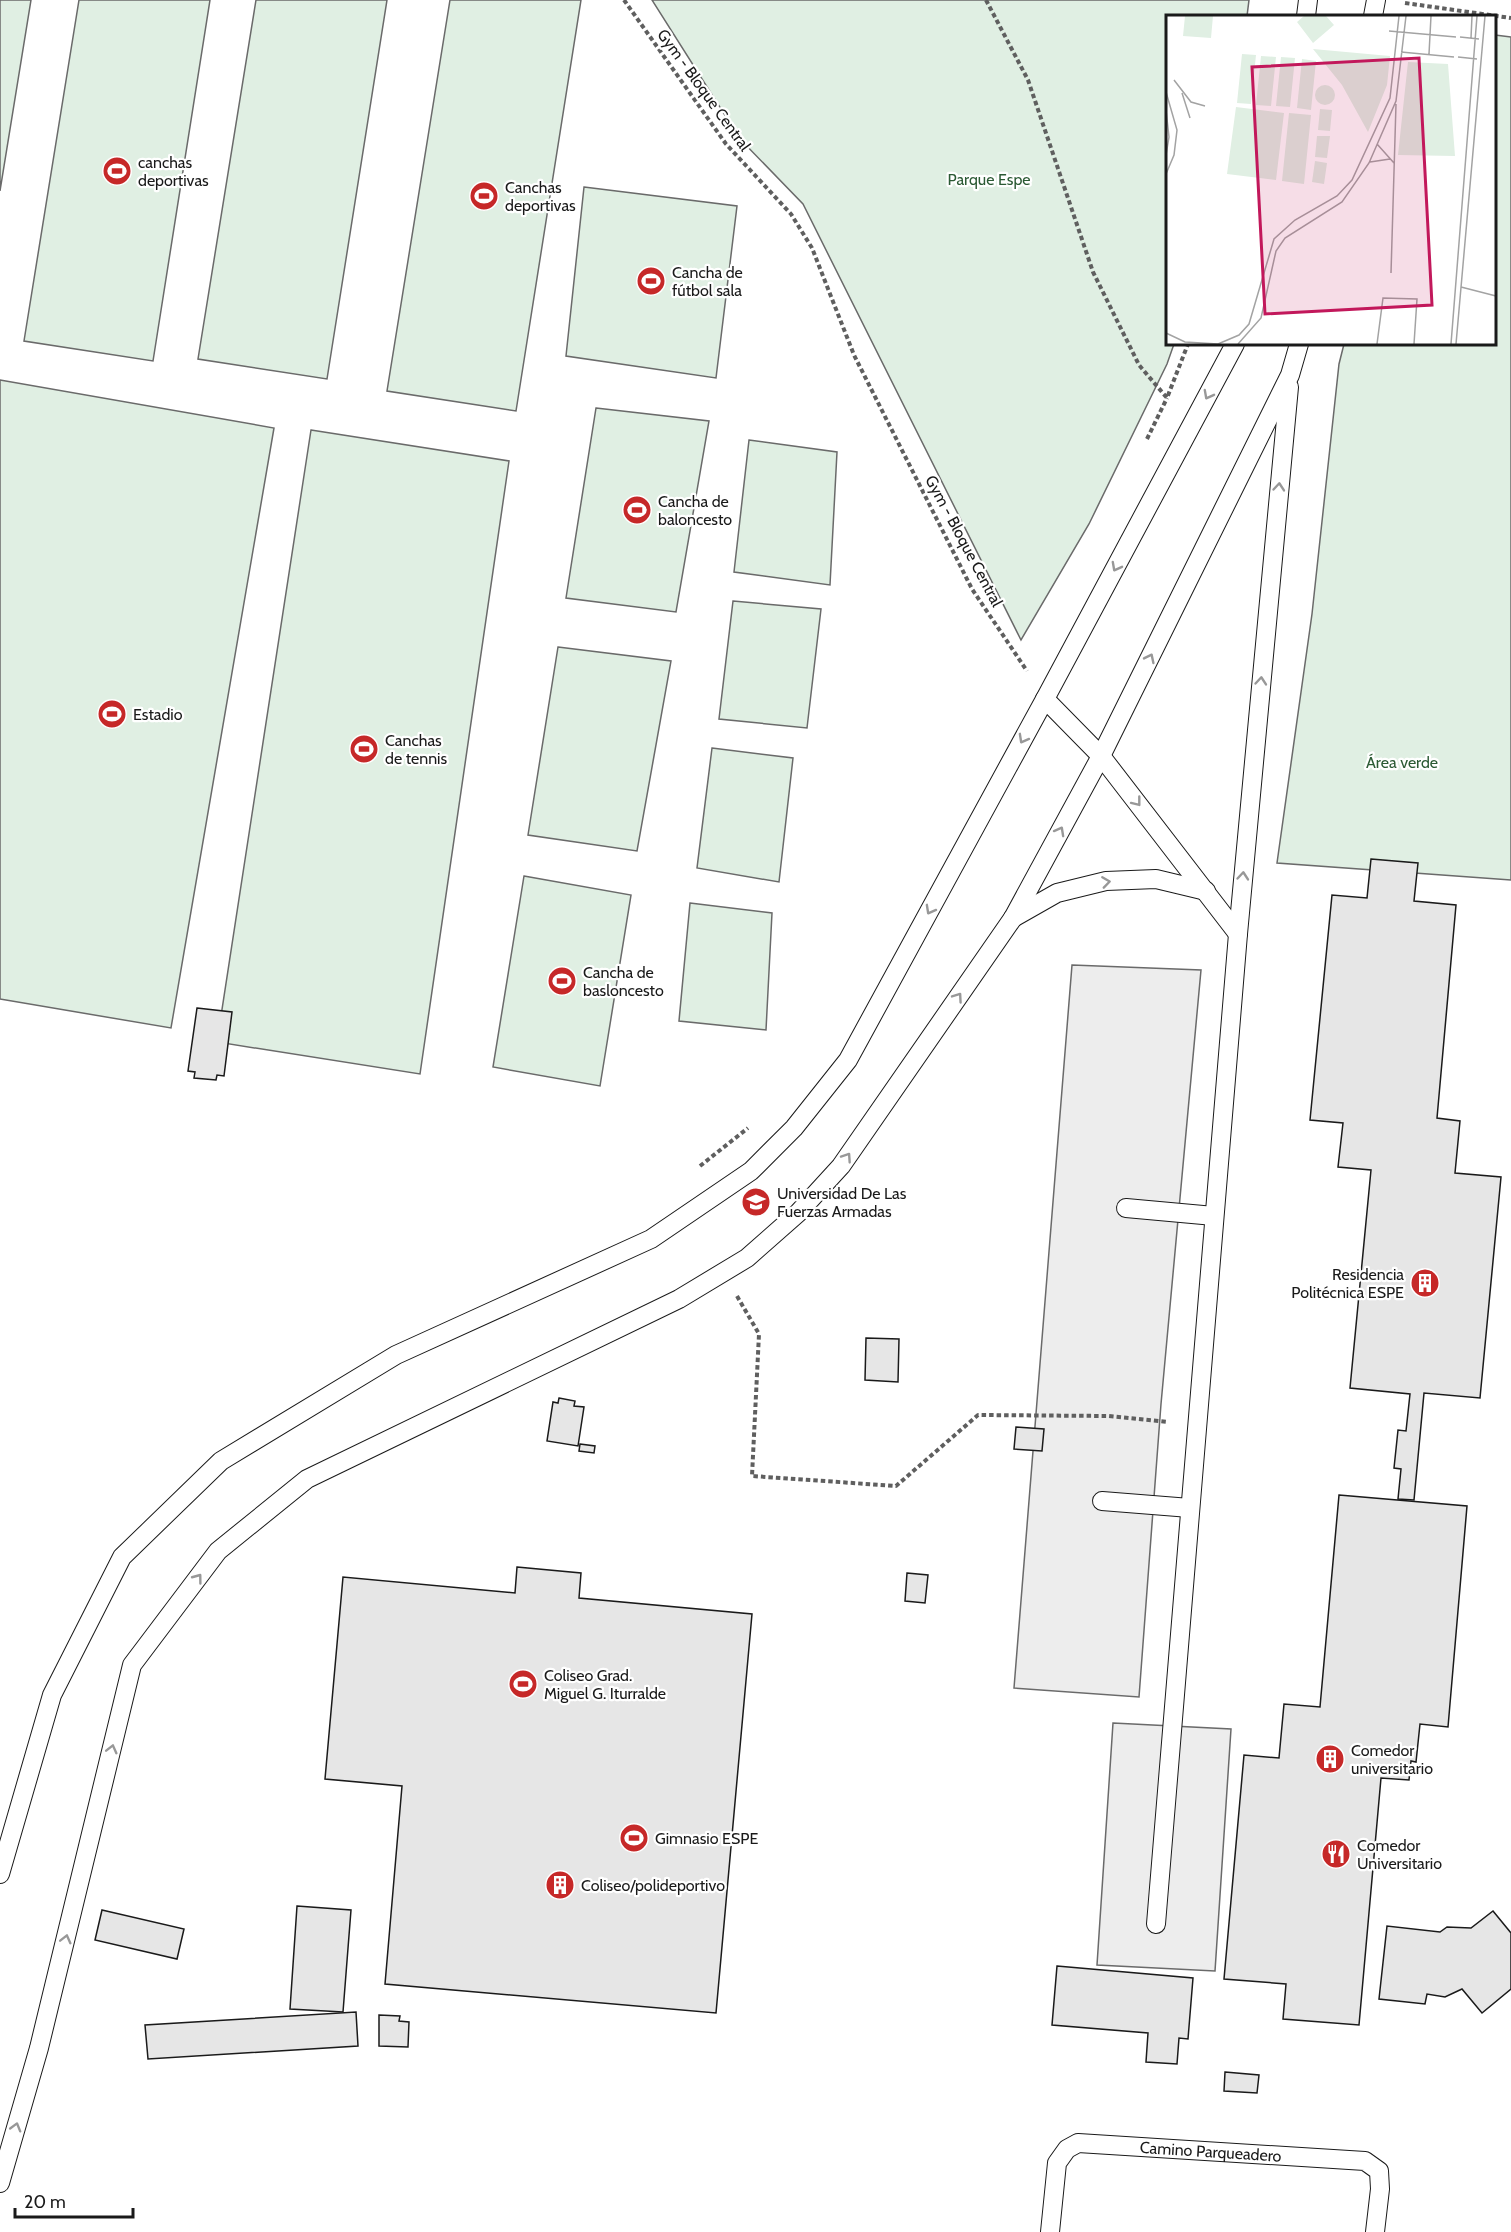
<svg xmlns="http://www.w3.org/2000/svg" width="1511" height="2232" font-family="Cabin,sans-serif">
  <style>
    .green { fill: #e0efe3; stroke: #6a6a6a; stroke-width: 1.5 }
    .parking { fill: #ededed; stroke: #6a6a6a; stroke-width: 1.5 }
    .building { fill: #e6e6e6; stroke: #1a1a1a; stroke-width: 1.5 }
    .lines { fill: none; stroke-linecap: round; stroke-linejoin: round }
    .lane-casing { stroke: #1a1a1a; stroke-width: 20 }
    .path { stroke: #5f5f5f; stroke-width: 4; stroke-dasharray: 4.5 3; stroke-linecap: butt }
    .lane { stroke: #fff; stroke-width: 18 }
    .oneway { stroke: #989898 }
    .labels { text-anchor: middle; dominant-baseline: central; stroke-width: 4.5; stroke-linejoin: round; paint-order: stroke }
    .street-label { font-size: 16px; fill: #1a1a1a; stroke: #fff }
    .poi-label { font-size: 16px; fill: #1a1a1a; stroke: #fff; text-anchor: start }
    .park-label { font-size: 16px; fill: #2b5a34; stroke: #fff }
    .inset-road { fill: none; stroke: #a3a3a3; stroke-width: 1.5 }
    .view { fill: #c2185b; fill-opacity: 0.15; stroke: #c2185b; stroke-width: 3 }
    .inset-edge { fill: none; stroke: #1a1a1a; stroke-width: 3 }
  </style>
  <rect width="100%" height="100%" fill="#fff"/>
  <g class="green">
    <path d="M 0,0 L 31,0 L 0,191 Z"/>
    <path d="M 79,0 L 210,0 L 153,361 L 24,341 Z"/>
    <path d="M 256,0 L 387,0 L 327,379 L 198,359 Z"/>
    <path d="M 450,0 L 581,0 L 516,411 L 387,391 Z"/>
    <path d="M 652,0 L 1249,0 L 1247,16 L 1168,16 L 1168,344 L 1174,344 L 1167,364 L 1089,524 L 1021,640 L 803,204 L 740,139 Z"/>
    <path d="M 1495,35 L 1511,37 L 1511,880 L 1277,863 L 1312,614 L 1339,364 L 1344,344 L 1494,344 Z"/>
    <path d="M 584,187 L 737,206 L 716,378 L 566,356 Z"/>
    <path d="M 0,380 L 274,428 L 171,1028 L 0,999 Z"/>
    <path d="M 596,408 L 709,421 L 676,612 L 566,598 Z"/>
    <path d="M 311,430 L 509,461 L 420,1074 L 217,1042 Z"/>
    <path d="M 749,440 L 837,452 L 830,585 L 734,572 Z"/>
    <path d="M 733,601 L 821,609 L 807,728 L 719,719 Z"/>
    <path d="M 558,647 L 671,661 L 637,851 L 528,835 Z"/>
    <path d="M 712,748 L 793,758 L 779,882 L 697,868 Z"/>
    <path d="M 524,876 L 631,895 L 600,1086 L 493,1067 Z"/>
    <path d="M 690,903 L 772,913 L 766,1030 L 679,1021 Z"/>
  </g>
  <g class="parking">
    <path d="M 1072,965 L 1201,970 L 1161,1404 L 1139,1697 L 1014,1688 Z"/>
    <path d="M 1113,1723 L 1231,1729 L 1215,1971 L 1097,1965 Z"/>
  </g>
  <g class="building">
    <path d="M 1371,859 L 1418,863 L 1414,901 L 1456,905 L 1437,1118 L 1460,1121 L 1455,1173 L 1501,1177 L 1480,1398 L 1424,1393 L 1414,1500 L 1398,1499 L 1401,1469 L 1394,1468 L 1398,1430 L 1406,1431 L 1410,1394 L 1350,1388 L 1371,1170 L 1338,1167 L 1343,1123 L 1310,1120 L 1332,895 L 1367,898 Z"/>
    <path d="M 197,1008 L 232,1012 L 224,1076 L 217,1075 L 216,1080 L 194,1078 L 195,1072 L 188,1071 Z"/>
    <path d="M 866,1338 L 899,1339 L 898,1382 L 865,1380 Z"/>
    <path d="M 559,1398 L 575,1401 L 574,1406 L 584,1407 L 578,1446 L 547,1441 L 553,1402 L 558,1403 Z"/>
    <path d="M 1016,1427 L 1044,1429 L 1042,1451 L 1014,1449 Z"/>
    <path d="M 580,1444 L 595,1446 L 594,1453 L 579,1451 Z"/>
    <path d="M 1339,1495 L 1467,1506 L 1448,1727 L 1420,1724 L 1416,1762 L 1411,1761 L 1409,1780 L 1381,1778 L 1359,2025 L 1283,2019 L 1286,1984 L 1224,1979 L 1244,1755 L 1279,1758 L 1284,1704 L 1320,1707 Z"/>
    <path d="M 517,1567 L 581,1573 L 579,1598 L 752,1614 L 716,2013 L 385,1984 L 402,1786 L 325,1779 L 343,1577 L 515,1593 Z"/>
    <path d="M 907,1573 L 928,1575 L 925,1603 L 905,1601 Z"/>
    <path d="M 297,1906 L 351,1910 L 343,2012 L 290,2009 Z"/>
    <path d="M 102,1910 L 184,1929 L 177,1959 L 95,1940 Z"/>
    <path d="M 1493,1911 L 1511,1933 L 1511,1989 L 1482,2013 L 1462,1989 L 1445,1997 L 1427,1994 L 1425,2004 L 1379,1999 L 1387,1926 L 1440,1932 L 1447,1927 L 1471,1928 Z"/>
    <path d="M 1057,1966 L 1193,1978 L 1188,2039 L 1179,2038 L 1177,2064 L 1146,2062 L 1148,2033 L 1052,2025 Z"/>
    <path d="M 356,2012 L 358,2046 L 148,2059 L 145,2025 Z"/>
    <path d="M 379,2015 L 400,2016 L 399,2021 L 409,2022 L 408,2047 L 379,2046 Z"/>
    <path d="M 1225,2072 L 1259,2075 L 1257,2093 L 1224,2091 Z"/>
  </g>
  <g class="lines">
    <g class="lane-casing">
      <g id="lane">
        <path d="M 1306,16 L 1308,0"/>
        <path d="M 1373,16 L 1376,0"/>
        <path d="M 1045,699 L 1101,756 L 1238,934"/>
        <path d="M 1013,918 L 1057,893 L 1106,881 L 1156,879 L 1206,891"/>
        <path d="M 1126,1208 L 1214,1216"/>
        <path d="M 1102,1501 L 1190,1508"/>
        <path d="M 0,1874 L 52,1695 L 122,1557 L 221,1461 L 396,1355 L 651,1239 L 751,1171 L 794,1128 L 848,1060 L 1045,699 L 1235,344"/>
        <path d="M 1156,1924 L 1238,934 L 1289,387"/>
        <path d="M 0,2183 L 39,2048 L 132,1665 L 218,1551 L 307,1479 L 679,1299 L 747,1258 L 798,1213 L 841,1166 L 1013,918 L 1101,756 L 1290,375 L 1299,344"/>
        <path id="s1" d="M 1050,2232 L 1057,2163 L 1067,2149 L 1078,2143 L 1365,2161 L 1379,2171 L 1380,2189 L 1375,2232"/>
      </g>
    </g>
    <g class="path">
      <path d="M 624,0 L 726,144 L 791,214 L 812,248 L 854,355 L 972,589 L 1027,671"/>
      <path d="M 986,0 L 1028,80 L 1093,272 L 1139,365 L 1167,398 L 1188,344"/>
      <path d="M 1405,3 L 1511,18"/>
      <path d="M 1147,439 L 1167,398"/>
      <path d="M 700,1166 L 748,1128"/>
      <path d="M 737,1296 L 759,1334 L 752,1476 L 896,1486 L 978,1415 L 1109,1416 L 1168,1422"/>
    </g>
    <use href="#lane" class="lane"/>
  </g>
  <defs><path id="oneway-chevron" d="M-2-3.5L2.5 0L-2 3.5" fill="none" stroke-width="1.6" stroke-linecap="round" stroke-linejoin="round" transform="scale(1.5)"/></defs>
  <g class="oneway">
    <use href="#oneway-chevron" transform="translate(1208 395) rotate(118)"/>
    <use href="#oneway-chevron" transform="translate(1279 487) rotate(-85)"/>
    <use href="#oneway-chevron" transform="translate(1116 567) rotate(118)"/>
    <use href="#oneway-chevron" transform="translate(1150 658) rotate(-64)"/>
    <use href="#oneway-chevron" transform="translate(1261 681) rotate(-85)"/>
    <use href="#oneway-chevron" transform="translate(1023 739) rotate(119)"/>
    <use href="#oneway-chevron" transform="translate(1137 802) rotate(52)"/>
    <use href="#oneway-chevron" transform="translate(1060 831) rotate(-61)"/>
    <use href="#oneway-chevron" transform="translate(1243 876) rotate(-85)"/>
    <use href="#oneway-chevron" transform="translate(1106 882) rotate(-8)"/>
    <use href="#oneway-chevron" transform="translate(930 910) rotate(119)"/>
    <use href="#oneway-chevron" transform="translate(958 997) rotate(-55)"/>
    <use href="#oneway-chevron" transform="translate(847 1157) rotate(-56)"/>
    <use href="#oneway-chevron" transform="translate(198 1578) rotate(-53)"/>
    <use href="#oneway-chevron" transform="translate(112 1749) rotate(-76)"/>
    <use href="#oneway-chevron" transform="translate(66 1939) rotate(-76)"/>
    <use href="#oneway-chevron" transform="translate(16 2127) rotate(-74)"/>
  </g>
  <defs>
    <g id="stadium-disc" transform="scale(1.5)"><circle r="9.5" fill="#c62828" stroke="#fff"/><path d="M0-5a6.5 5 0 1 0 0 10a6.5 5 0 1 0 0-10ZM-3.5-1.8h7v3.6h-7Z" fill="#fff"/></g>
    <g id="university-disc" transform="scale(1.5)"><circle r="9.5" fill="#c62828" stroke="#fff"/><path d="M0-5L7-2L0 1L-7-2ZM-4 1L0 2.5L4 1V4Q0 6-4 4Z" fill="#fff"/></g>
    <g id="building-disc" transform="scale(1.5)"><circle r="9.5" fill="#c62828" stroke="#fff"/><path d="M-4-6H4V6H1V3H-1V6H-4ZM-2.5-4.3h1.7v1.8h-1.7ZM.8-4.3h1.7v1.8H.8ZM-2.5-1h1.7V.8h-1.7ZM.8-1h1.7V.8H.8Z" fill="#fff"/></g>
    <g id="restaurant-disc" transform="scale(1.5)"><circle r="9.5" fill="#c62828" stroke="#fff"/><path d="M-5-6h1v4h1v-4h1v4h1v-4h1v5L-1.5 .5V6h-2V.5L-5-1ZM5-6V6H3V1.5H1.5Q1.5-4 5-6Z" fill="#fff"/></g>
  </defs>
  <g fill-rule="evenodd">
    <use href="#stadium-disc" x="117" y="171"/>
    <use href="#stadium-disc" x="484" y="196"/>
    <use href="#stadium-disc" x="651" y="281"/>
    <use href="#stadium-disc" x="637" y="510"/>
    <use href="#stadium-disc" x="112" y="714"/>
    <use href="#stadium-disc" x="364" y="749"/>
    <use href="#stadium-disc" x="562" y="981"/>
    <use href="#university-disc" x="756" y="1202"/>
    <use href="#building-disc" x="1425" y="1283"/>
    <use href="#stadium-disc" x="523" y="1684"/>
    <use href="#building-disc" x="1330" y="1759"/>
    <use href="#stadium-disc" x="634" y="1838"/>
    <use href="#restaurant-disc" x="1336" y="1854"/>
    <use href="#building-disc" x="560" y="1885"/>
  </g>
  <g class="labels">
    <g class="street-label">
      <text transform="translate(704 90) rotate(54)">Gym - Bloque Central</text>
      <text transform="translate(964 541) rotate(62)">Gym - Bloque Central</text>
      <text stroke="none"><textPath href="#s1" startOffset="232">Camino Parqueadero</textPath></text>
    </g>
    <g class="poi-label">
      <text x="138" y="162">canchas<tspan x="138" dy="18">deportivas</tspan></text>
      <text x="505" y="187">Canchas<tspan x="505" dy="18">deportivas</tspan></text>
      <text x="672" y="272">Cancha de<tspan x="672" dy="18">fútbol sala</tspan></text>
      <text x="658" y="501">Cancha de<tspan x="658" dy="18">baloncesto</tspan></text>
      <text x="133" y="714">Estadio</text>
      <text x="385" y="740">Canchas<tspan x="385" dy="18">de tennis</tspan></text>
      <text x="583" y="972">Cancha de<tspan x="583" dy="18">basloncesto</tspan></text>
      <text x="777" y="1193">Universidad De Las<tspan x="777" dy="18">Fuerzas Armadas</tspan></text>
      <text x="1404" y="1274" text-anchor="end">Residencia<tspan x="1404" dy="18">Politécnica ESPE</tspan></text>
      <text x="544" y="1675">Coliseo Grad.<tspan x="544" dy="18">Miguel G. Iturralde</tspan></text>
      <text x="1351" y="1750">Comedor<tspan x="1351" dy="18">universitario</tspan></text>
      <text x="655" y="1838">Gimnasio ESPE</text>
      <text x="1357" y="1845">Comedor<tspan x="1357" dy="18">Universitario</tspan></text>
      <text x="581" y="1885">Coliseo/polideportivo</text>
    </g>
    <g class="park-label">
      <text x="989" y="179">Parque Espe</text>
      <text x="1402" y="762">Área verde</text>
    </g>
  </g>
  <g transform="translate(1166 15)">
    <rect width="330" height="330" fill="#fff"/>
    <path d="M 19,1 L 47,1 L 45,23 L 17,21 ZM 138,1 L 160,1 L 168,10 L 147,28 L 131,7 ZM 147,34 L 224,41 L 221,70 L 202,117 L 176,70 ZM 76,39 L 90,40 L 85,89 L 71,88 ZM 95,41 L 110,42 L 105,91 L 90,90 ZM 115,42 L 129,43 L 124,92 L 110,91 ZM 136,44 L 150,46 L 145,95 L 131,93 ZM 242,47 L 282,49 L 289,141 L 232,140 ZM149 80a10 10 0 1 1 20 0a10 10 0 1 1-20 0ZM 70,92 L 118,98 L 110,165 L 61,159 ZM 154,94 L 166,95 L 164,116 L 152,115 ZM 123,98 L 145,100 L 138,169 L 116,166 ZM 151,121 L 164,121 L 161,143 L 149,142 ZM 149,146 L 161,148 L 158,169 L 146,167 Z" fill="#e0efe3"/>
    <path class="inset-road" d="M 223,16 L 290,22M 294,22 L 313,24M 305,23 L 306,1M 235,37 L 288,42M 263,39 L 265,1M 292,42 L 311,44M 8,65 L 25,87 L 39,91M 0,77 L 11,115 L 8,140 L 0,159M 16,78 L 24,103M 0,95 L 3,122 L 0,140M 211,129 L 228,148M 204,147 L 224,144M 225,258 L 230,89M 295,272 L 330,281M 0,318 L 19,327 L 52,329 L 73,320 L 83,309 L 108,224 L 129,205 L 171,181 L 186,165 L 224,83 L 233,1M 72,329 L 95,303 L 110,236 L 119,223 L 176,187 L 203,148 L 230,86 L 240,1M 211,329 L 217,283 L 251,284 L 248,329M 285,329 L 311,1M 290,329 L 319,1"/>
    <path class="view" d="M 253,43 L 266,290 L 99,299 L 86,52 Z"/>
    <rect width="330" height="330" class="inset-edge"/>
  </g>
  <path d="M15 2208v9h118v-9" fill="none" stroke="#1a1a1a" stroke-width="3"/>
  <text x="24" y="2208" font-size="18" fill="#1a1a1a" stroke="#ffffff" stroke-width="4.5" paint-order="stroke">20 m</text>
</svg>
